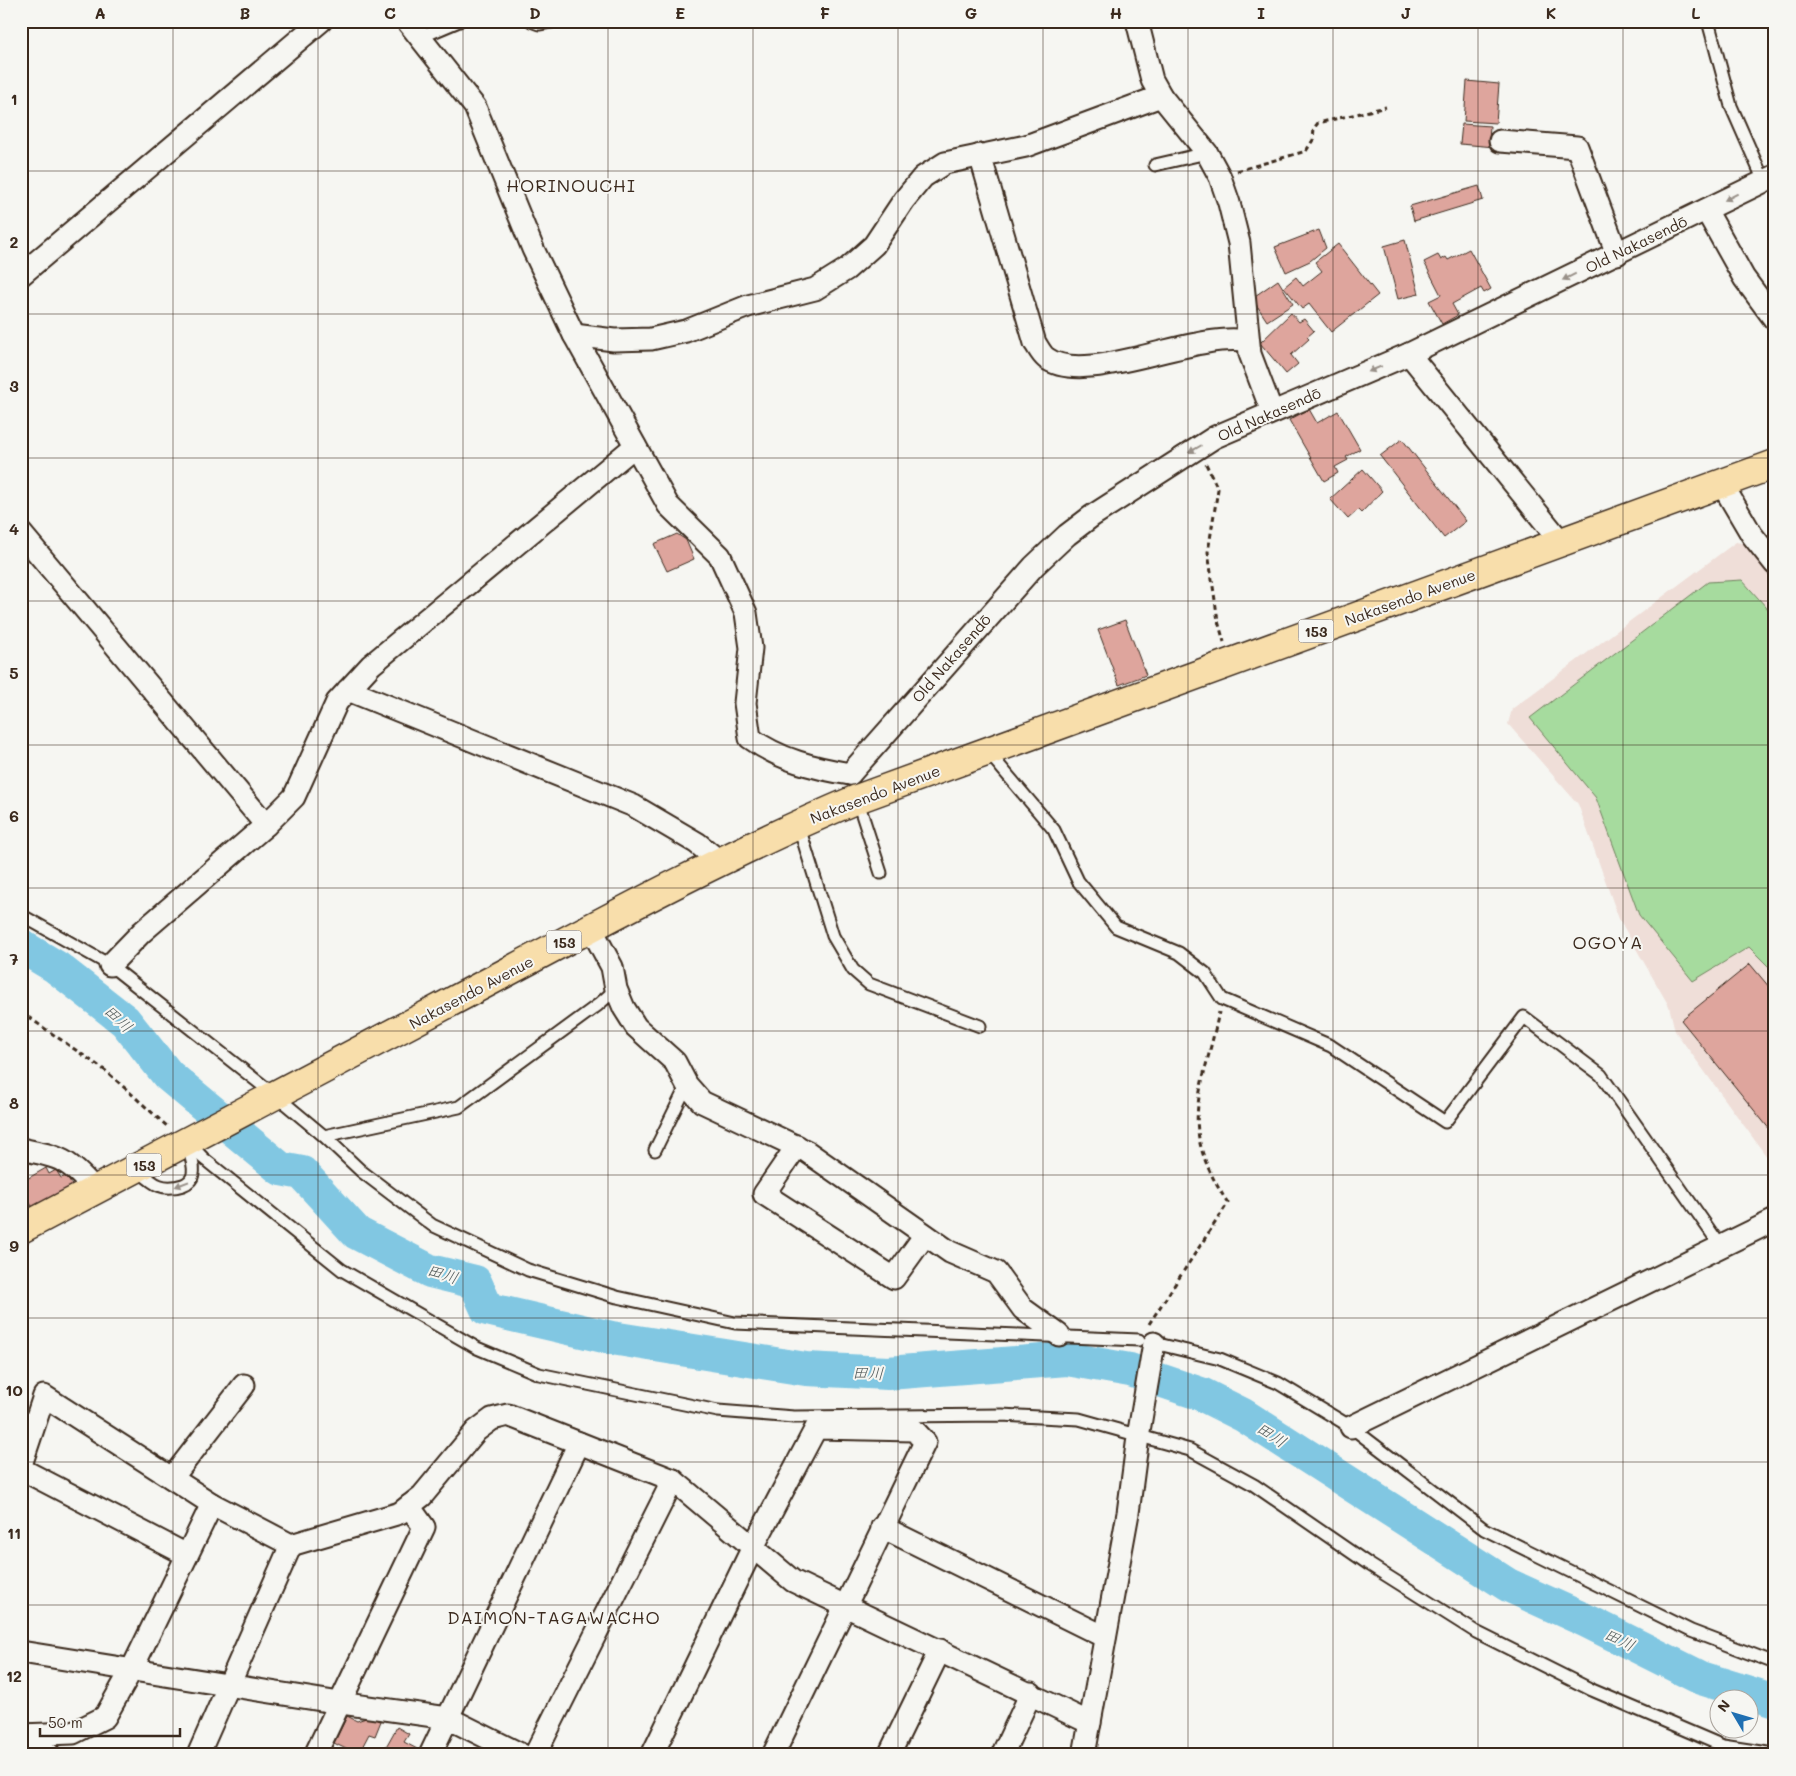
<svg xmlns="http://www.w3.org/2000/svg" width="1796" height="1776" font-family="Mali,'Klee One',sans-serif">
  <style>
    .built { fill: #efded8 }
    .pitch { fill: #a6db9e; stroke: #70825e }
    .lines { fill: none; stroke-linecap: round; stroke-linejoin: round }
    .river { stroke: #81c7e2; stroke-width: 34 }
    .building { fill: #dea59d; stroke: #3b2a1e }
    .lane-casing { stroke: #3b2a1e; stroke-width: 15 }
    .street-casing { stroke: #3b2a1e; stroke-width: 25 }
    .highway-casing { stroke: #3b2a1e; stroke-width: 31 }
    .path { stroke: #3b2a1e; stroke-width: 3; stroke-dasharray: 5 4; stroke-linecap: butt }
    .lane { stroke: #f6f6f2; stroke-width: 11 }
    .street { stroke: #f6f6f2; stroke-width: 21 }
    .highway { stroke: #f8deab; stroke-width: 28 }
    .oneway { fill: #989088 }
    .grid { fill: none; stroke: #3b2a1e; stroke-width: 1; stroke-opacity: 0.55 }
    .labels { text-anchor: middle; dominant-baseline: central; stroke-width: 4; stroke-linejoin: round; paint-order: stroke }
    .shield { fill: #f6f6f2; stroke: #73675e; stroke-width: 1 }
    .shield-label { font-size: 14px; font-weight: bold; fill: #3b2a1e }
    .street-label { font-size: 15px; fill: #3b2a1e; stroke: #f6f6f2 }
    .water-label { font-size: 16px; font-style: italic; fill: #505959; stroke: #f6f6f2 }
    .quarter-label { font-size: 18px; letter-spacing: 1px; fill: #3b2a1e; stroke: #f6f6f2 }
    .neatline { fill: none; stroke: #3b2a1e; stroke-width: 2 }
    .grid-label { font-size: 16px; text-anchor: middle; font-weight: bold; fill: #3b2a1e }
  </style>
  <rect width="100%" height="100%" fill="#f6f6f2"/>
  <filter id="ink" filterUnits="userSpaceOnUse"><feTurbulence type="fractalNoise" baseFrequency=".02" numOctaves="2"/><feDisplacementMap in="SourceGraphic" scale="10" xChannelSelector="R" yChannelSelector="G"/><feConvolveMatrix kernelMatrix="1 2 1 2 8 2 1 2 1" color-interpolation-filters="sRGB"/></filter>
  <g filter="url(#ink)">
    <path class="built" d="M 1736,542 L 1747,544 L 1775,579 L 1775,1168 L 1675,1031 L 1669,1006 L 1619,919 L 1578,804 L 1508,724 L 1512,709 Z"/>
    <path class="pitch" d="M 1742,580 L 1775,617 L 1775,973 L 1749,947 L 1693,981 L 1639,915 L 1596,798 L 1530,718 L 1708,582 Z"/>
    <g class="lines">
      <path class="river" d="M 21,946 L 56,967 L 125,1021 L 168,1075 L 281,1169 L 302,1173 L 357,1233 L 430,1271 L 475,1282 L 487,1309 L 612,1338 L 806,1369 L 888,1373 L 1067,1359 L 1130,1370 L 1201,1394 L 1243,1415 L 1508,1585 L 1587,1621 L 1701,1678 L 1775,1701"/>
    </g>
    <g class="building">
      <path d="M 1467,81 L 1499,84 L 1496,123 L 1464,121 Z"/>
      <path d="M 1462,124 L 1490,126 L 1489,141 L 1496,142 L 1495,147 L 1460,144 Z"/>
      <path d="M 1479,186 L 1483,200 L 1414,221 L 1410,206 Z"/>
      <path d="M 1319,230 L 1326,248 L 1310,261 L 1286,272 L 1275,247 Z"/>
      <path d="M 1405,240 L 1419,294 L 1398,299 L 1384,246 Z"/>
      <path d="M 1338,244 L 1378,295 L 1331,332 L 1309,304 L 1302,309 L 1284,287 L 1296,277 L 1303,286 L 1322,271 L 1315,262 Z"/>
      <path d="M 1469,249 L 1491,289 L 1484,293 L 1481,288 L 1452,304 L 1458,315 L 1442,324 L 1429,301 L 1441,295 L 1424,262 L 1438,255 L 1441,260 L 1446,257 L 1448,260 Z"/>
      <path d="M 1278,280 L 1293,304 L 1267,321 L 1252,298 Z"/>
      <path d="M 1291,313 L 1299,322 L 1304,319 L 1314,331 L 1307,337 L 1309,339 L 1291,355 L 1298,364 L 1286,374 L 1260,343 Z"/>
      <path d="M 1309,409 L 1317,423 L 1338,411 L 1360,449 L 1346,457 L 1348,460 L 1335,467 L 1338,473 L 1324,481 L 1289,420 Z"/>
      <path d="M 1402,439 L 1466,521 L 1444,538 L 1380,456 Z"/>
      <path d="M 1363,469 L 1382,491 L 1361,513 L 1358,510 L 1348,519 L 1330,499 Z"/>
      <path d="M 677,534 L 686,540 L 694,559 L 667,571 L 654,544 Z"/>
      <path d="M 1125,620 L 1146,675 L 1119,685 L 1098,630 Z"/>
      <path d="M 1750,964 L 1775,994 L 1775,1136 L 1681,1020 Z"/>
      <path d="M 46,1168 L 49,1174 L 56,1170 L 61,1178 L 66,1176 L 73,1187 L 33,1208 L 21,1187 L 21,1176 L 25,1180 Z"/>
      <path d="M 347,1716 L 357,1721 L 369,1717 L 381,1721 L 375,1736 L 369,1734 L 358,1755 L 334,1743 Z"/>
      <path d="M 397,1727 L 409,1734 L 404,1742 L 419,1750 L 417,1755 L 388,1755 L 383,1752 Z"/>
    </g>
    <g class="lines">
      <g class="lane-casing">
        <g id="lane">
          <path d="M 531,21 L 539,24 L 556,21"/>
          <path d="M 1708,21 L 1731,106 L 1764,181"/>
          <path d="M 421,37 L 459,21"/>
          <path d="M 1155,165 L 1207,153"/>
          <path d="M 988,752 L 1054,830 L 1078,881 L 1116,927 L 1179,953 L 1205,973 L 1222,999 L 1331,1046 L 1445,1122 L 1524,1017 L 1601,1075 L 1720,1245"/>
          <path d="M 857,799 L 881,873"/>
          <path d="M 798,824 L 833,936 L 853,970 L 869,984 L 980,1026"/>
          <path d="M 21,915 L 110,965 L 276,1096 L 324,1136 L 361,1171 L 432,1225 L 528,1270 L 617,1297 L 735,1323 L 1139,1340"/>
          <path d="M 324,1136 L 459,1107 L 598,1005 L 616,989"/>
          <path d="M 188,1142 L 203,1158 L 342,1270 L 477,1348 L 539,1374 L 718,1411 L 794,1417 L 1002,1415 L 1079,1419 L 1190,1450 L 1254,1485 L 1370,1565 L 1476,1632 L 1592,1690 L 1723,1746 L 1775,1754"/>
          <path d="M 655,1150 L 687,1085"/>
          <path d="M 137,1169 C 153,1183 161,1192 183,1185 C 188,1183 192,1180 193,1174 C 195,1164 189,1152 186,1143"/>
          <path d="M 1154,1343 L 1220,1359 L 1278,1383 L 1351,1427 L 1484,1529 L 1691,1631 L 1775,1663"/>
        </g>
      </g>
      <g class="street-casing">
        <g id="street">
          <path d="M 407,21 L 475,107 L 533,249 L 574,335 L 668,505 L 720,556 L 746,613 L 751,648 L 745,703 L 750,738 C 780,760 814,768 850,774"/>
          <path d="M 1137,21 L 1152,80 L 1161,96 L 1207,153 L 1220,177 L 1229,203 L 1239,243 L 1250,354 L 1272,412"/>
          <path d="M 1500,141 L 1577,147 L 1617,254"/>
          <path d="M 980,155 L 1035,343 C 1038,347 1041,354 1046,358 C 1086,388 1195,330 1248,341"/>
          <path d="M 1706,210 L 1744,278 L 1775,320"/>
          <path d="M 21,275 L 321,21"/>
          <path d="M 574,335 L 614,340 L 651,339 L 686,331 L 748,306 L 815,289 L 847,269 L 874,245 L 904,200 L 923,177 L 945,163 L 1026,146 L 1161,96"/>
          <path d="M 1409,354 L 1561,542"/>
          <path d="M 1722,484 L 1752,535 L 1775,564"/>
          <path d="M 21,533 L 266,825"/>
          <path d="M 348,690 L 634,806 L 697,843 L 719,861"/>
          <path d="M 850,774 L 1034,566 L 1067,535 L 1092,516 L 1215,437 L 1409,354 L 1775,176"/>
          <path d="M 591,928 L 612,967 L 616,989 L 624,1008 L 636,1027 L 675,1062 L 687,1085 L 702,1102 L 806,1151 L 950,1252 L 996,1272 L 1023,1309 L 1059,1335"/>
          <path d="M 110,965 L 142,932 L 266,825 L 294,797 L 337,702 L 371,665 L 635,446"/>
          <path d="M 797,1146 L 764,1194 L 894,1278 L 925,1235"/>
          <path d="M 21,1149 C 61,1157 68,1159 95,1190"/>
          <path d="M 1351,1427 L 1775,1220"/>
          <path d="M 21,1465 L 44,1396 L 212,1504 L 291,1545 L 400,1513 L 422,1496 L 476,1431 L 492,1419 L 508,1415 L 673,1480 L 793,1581 L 1090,1723"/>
          <path d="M 21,1469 L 187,1555"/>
          <path d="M 172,1478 L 244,1385"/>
          <path d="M 882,1527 L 1105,1637"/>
          <path d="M 21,1652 L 340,1703 L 448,1718 L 522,1755"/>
          <path d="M 21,1735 L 73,1733 L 105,1717 L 132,1669 L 212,1504"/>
          <path d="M 24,1735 L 50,1755"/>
          <path d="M 198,1755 L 291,1545"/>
          <path d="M 315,1755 L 424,1527 L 409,1506"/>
          <path d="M 430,1755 L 579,1443"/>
          <path d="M 535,1755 L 673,1480"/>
          <path d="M 652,1755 L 753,1547 L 816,1428 L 914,1430 L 925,1442 L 773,1755"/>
          <path d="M 889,1755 L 940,1650"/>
          <path d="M 1002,1755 L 1031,1693"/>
          <path d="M 1084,1755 L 1128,1513 L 1138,1437 L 1154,1343"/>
        </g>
      </g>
      <g class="highway-casing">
        <path id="highway" d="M 21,1229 C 169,1151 317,1074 464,995 C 594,926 722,856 857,799 L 1775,464"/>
      </g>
      <g class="path">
        <path d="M 1237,171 L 1306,151 L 1313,140 L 1314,128 L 1318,123 L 1386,107"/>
        <path d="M 1206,464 L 1218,489 L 1208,552 L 1218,621 L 1224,642"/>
        <path d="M 21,1012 L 106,1071 L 168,1127"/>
        <path d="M 1149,1324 L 1228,1203 C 1176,1125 1202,1094 1219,1012"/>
      </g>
      <use href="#lane" class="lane"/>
      <use href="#street" class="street"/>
      <use href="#highway" class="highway"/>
    </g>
    <defs><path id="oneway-solid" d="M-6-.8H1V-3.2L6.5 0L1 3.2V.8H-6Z" transform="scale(1.25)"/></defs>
    <g class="oneway">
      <use href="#oneway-solid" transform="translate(1731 197) rotate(153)"/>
      <use href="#oneway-solid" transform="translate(1569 277) rotate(154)"/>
      <use href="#oneway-solid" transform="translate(1375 369) rotate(157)"/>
      <use href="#oneway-solid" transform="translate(1195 449) rotate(150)"/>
      <use href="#oneway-solid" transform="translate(182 1184) rotate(159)"/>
    </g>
  </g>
  <path class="grid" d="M 173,21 L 173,1755M 318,21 L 318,1755M 463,21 L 463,1755M 608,21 L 608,1755M 753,21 L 753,1755M 898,21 L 898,1755M 1043,21 L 1043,1755M 1188,21 L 1188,1755M 1333,21 L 1333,1755M 1478,21 L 1478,1755M 1623,21 L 1623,1755M 21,171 L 1775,171M 21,314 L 1775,314M 21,458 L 1775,458M 21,601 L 1775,601M 21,745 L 1775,745M 21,888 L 1775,888M 21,1031 L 1775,1031M 21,1175 L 1775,1175M 21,1318 L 1775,1318M 21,1462 L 1775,1462M 21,1605 L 1775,1605"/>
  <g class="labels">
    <g class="shield">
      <rect x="1298.5" y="619.5" width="35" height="23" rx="4"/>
      <rect x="546.5" y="930.5" width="35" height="23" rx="4"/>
      <rect x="126.5" y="1153.5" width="35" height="23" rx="4"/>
    </g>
    <g class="shield-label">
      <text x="1316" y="631">153</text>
      <text x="564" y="942">153</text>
      <text x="144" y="1165">153</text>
    </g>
    <g class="street-label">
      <text transform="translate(1636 244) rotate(-26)">Old Nakasendō</text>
      <text transform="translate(1269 414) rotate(-24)">Old Nakasendō</text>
      <text transform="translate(1410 597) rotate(-20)">Nakasendo Avenue</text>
      <text transform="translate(951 658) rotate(-49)">Old Nakasendō</text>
      <text transform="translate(875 794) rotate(-21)">Nakasendo Avenue</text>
      <text transform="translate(471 992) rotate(-28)">Nakasendo Avenue</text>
    </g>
    <g class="water-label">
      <text transform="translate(119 1018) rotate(43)">田川</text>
      <text transform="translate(443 1273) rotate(17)">田川</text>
      <text transform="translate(868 1372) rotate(2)">田川</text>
      <text transform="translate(1272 1434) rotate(33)">田川</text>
      <text transform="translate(1620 1639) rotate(26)">田川</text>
    </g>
    <g class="quarter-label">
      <text x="571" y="185">HORINOUCHI</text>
      <text x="1608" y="942">OGOYA</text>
      <text x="554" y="1617">DAIMON-TAGAWACHO</text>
    </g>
  </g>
  <rect width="1796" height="1776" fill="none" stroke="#f6f6f2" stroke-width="55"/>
  <g transform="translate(1734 1714) rotate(308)"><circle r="24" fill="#f6f6f2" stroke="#aba49d"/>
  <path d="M0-4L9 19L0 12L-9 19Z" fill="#1f6fb2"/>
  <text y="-8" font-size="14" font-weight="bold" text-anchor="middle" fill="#3b2a1e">N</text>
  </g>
  <path d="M40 1728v8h140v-8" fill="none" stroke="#3b2a1e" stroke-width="2.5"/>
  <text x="48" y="1728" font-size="15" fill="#3b2a1e" stroke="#f6f6f2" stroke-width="4" paint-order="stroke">50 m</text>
  <rect x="28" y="28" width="1740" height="1720" class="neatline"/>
  <g class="grid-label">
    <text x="100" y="19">A</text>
    <text x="245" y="19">B</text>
    <text x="390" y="19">C</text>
    <text x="535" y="19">D</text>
    <text x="680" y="19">E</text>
    <text x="825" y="19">F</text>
    <text x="971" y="19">G</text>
    <text x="1116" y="19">H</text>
    <text x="1261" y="19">I</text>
    <text x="1406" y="19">J</text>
    <text x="1551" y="19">K</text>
    <text x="1696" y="19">L</text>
    <text x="14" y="105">1</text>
    <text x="14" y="248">2</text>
    <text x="14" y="392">3</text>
    <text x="14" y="535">4</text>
    <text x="14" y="679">5</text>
    <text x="14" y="822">6</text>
    <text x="14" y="965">7</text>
    <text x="14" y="1109">8</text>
    <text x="14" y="1252">9</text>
    <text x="14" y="1396">10</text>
    <text x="14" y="1539">11</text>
    <text x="14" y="1682">12</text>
  </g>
</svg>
